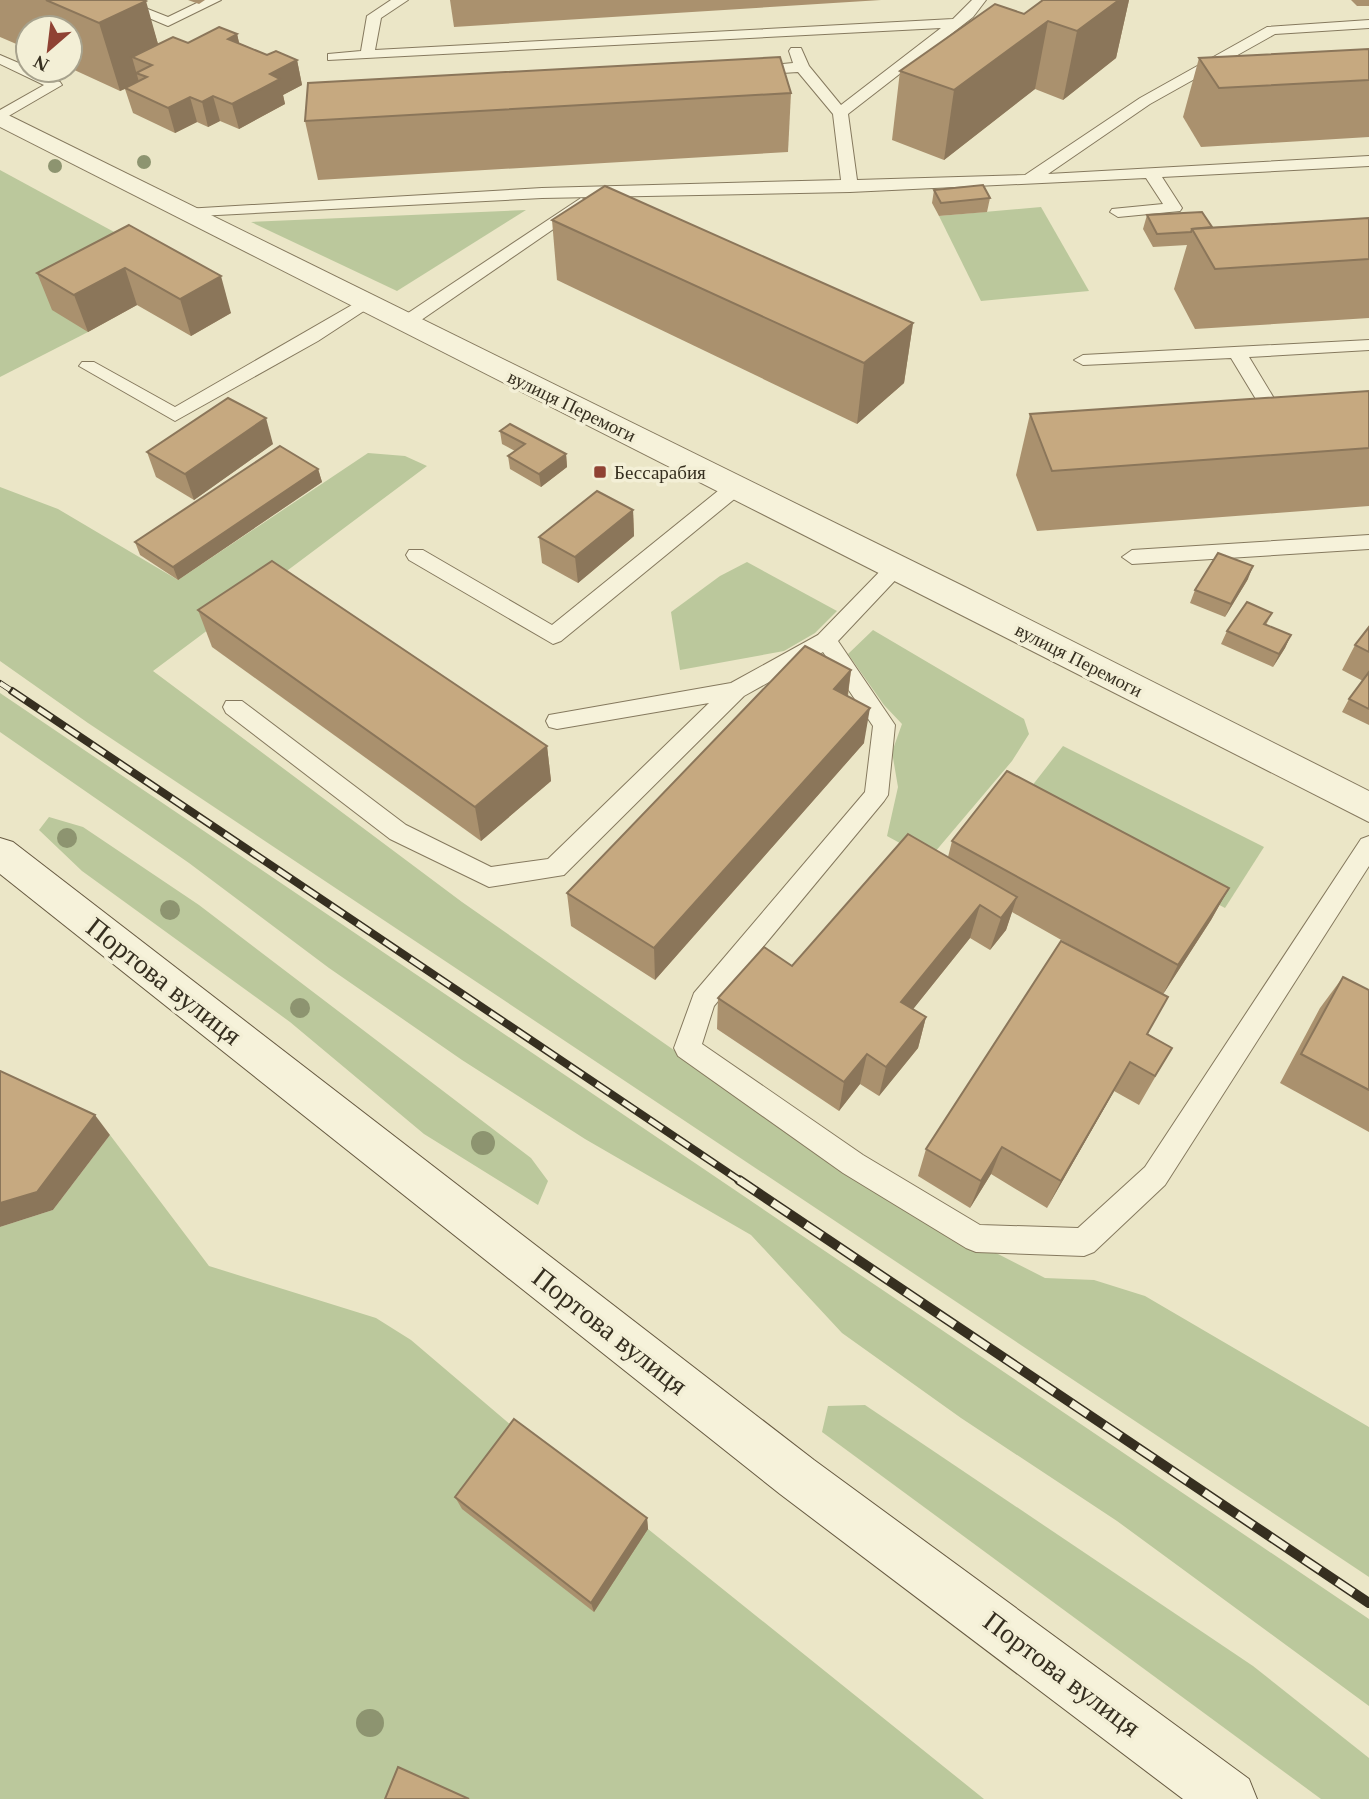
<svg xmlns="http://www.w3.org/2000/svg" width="1369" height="1799" font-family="'Times New Roman',serif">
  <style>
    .green { fill: #bbc89c }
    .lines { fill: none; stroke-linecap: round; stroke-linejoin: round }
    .lane-casing { stroke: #85795e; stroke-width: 2 }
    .street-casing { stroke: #85795e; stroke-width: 2 }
    .secondary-casing { stroke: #675a41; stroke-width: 2 }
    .lane { fill: #f6f2da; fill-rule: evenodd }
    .street { fill: #f6f2da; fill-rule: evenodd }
    .secondary { fill: #f6f2da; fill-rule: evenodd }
    .rail-far2-casing { stroke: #362f20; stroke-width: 6 }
    .rail-far1-casing { stroke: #362f20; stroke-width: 8 }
    .rail-casing { stroke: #362f20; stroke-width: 10 }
    .rail-far2 { stroke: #f3efd6; stroke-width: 4.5; stroke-dasharray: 12; stroke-linecap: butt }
    .rail-far1 { stroke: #f3efd6; stroke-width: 5; stroke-dasharray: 16; stroke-linecap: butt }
    .rail { stroke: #f3efd6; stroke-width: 7; stroke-dasharray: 20; stroke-linecap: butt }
    .tree { fill: #8d9470 }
    .wall { fill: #aa916e }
    .shaded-wall { fill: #8b765a }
    .building { fill: #c6a980; stroke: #8b765a; stroke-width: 2 }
    .poi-dot { fill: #8f4233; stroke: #f3efd6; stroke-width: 2.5 }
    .labels { text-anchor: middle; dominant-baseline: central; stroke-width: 7; stroke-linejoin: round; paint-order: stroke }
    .far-street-label { font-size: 19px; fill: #362f20; stroke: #f3efd6 }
    .far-poi-label { font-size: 19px; fill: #362f20; stroke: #f3efd6; text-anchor: start }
    .near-street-label { font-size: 28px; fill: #362f20; stroke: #f3efd6 }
  </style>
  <rect width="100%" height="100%" fill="#ebe6c7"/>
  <g class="green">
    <path d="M 0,170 L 151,252 L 88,332 L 0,377 Z"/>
    <path d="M 1041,207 L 1089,291 L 981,301 L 939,216 Z"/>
    <path d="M 526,210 L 397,291 L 251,222 Z"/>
    <path d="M 368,453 L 405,456 L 427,466 L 153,671 L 462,902 L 877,1192 L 1045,1278 L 1094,1280 L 1145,1296 L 1369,1427 L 1369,1577 L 88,723 L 0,661 L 0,487 L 58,509 L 178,580 Z"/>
    <path d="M 747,562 L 837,611 L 815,633 L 784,651 L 680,670 L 671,612 L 720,576 Z"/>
    <path d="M 873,630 L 1024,719 L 1029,734 L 1012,761 L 929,859 L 887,836 L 898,787 L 892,752 L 902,724 L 884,705 L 848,654 Z"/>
    <path d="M 0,693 L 1369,1619 L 1369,1706 L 1117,1521 L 961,1418 L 842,1333 L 751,1235 L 585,1139 L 462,1060 L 329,968 L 189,863 L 0,732 Z"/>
    <path d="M 1063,746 L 1264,847 L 1225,908 L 1021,800 Z"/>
    <path d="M 49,817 L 83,827 L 199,905 L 531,1158 L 548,1181 L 538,1205 L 424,1134 L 290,1022 L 82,871 L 39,830 Z"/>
    <path d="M 110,1135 L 209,1266 L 376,1318 L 411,1340 L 519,1432 L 648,1529 L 984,1799 L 0,1799 L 0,1227 L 53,1210 Z"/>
    <path d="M 865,1405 L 1253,1666 L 1369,1758 L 1369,1799 L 1321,1799 L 822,1432 L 828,1406 Z"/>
  </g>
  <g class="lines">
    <g class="lane-casing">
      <g id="lane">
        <path d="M 106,0 L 125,0 L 168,17 L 203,0 L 221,0 L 168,26 Z"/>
        <path d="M 391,0 L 408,0 L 381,18 L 375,50 L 953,19 L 972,0 L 986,0 L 973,17 L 848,114 L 857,180 L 1025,175 L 1140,98 L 1267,27 L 1369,20 L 1369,28 L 1275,34 L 1150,104 L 1048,174 L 1369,156 L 1369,166 L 1162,177 L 1182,208 L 1180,211 L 1118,217 L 1110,212 L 1112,209 L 1163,204 L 1146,178 L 850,192 L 542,198 L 179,217 L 179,211 L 185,209 L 542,188 L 841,180 L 833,114 L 798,72 L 750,75 L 743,71 L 750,67 L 793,63 L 789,51 L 791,48 L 801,48 L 809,66 L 841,105 L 941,28 L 328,60 L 328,54 L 361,51 L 367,16 Z"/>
        <path d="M 0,55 L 28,67 L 28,70 L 60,82 L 62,85 L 0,121 L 0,110 L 44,85 L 0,64 Z"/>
        <path d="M 581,198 L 587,200 L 587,206 L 411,327 L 399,327 L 396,323 L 399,319 Z"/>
        <path d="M 364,298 L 370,299 L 373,303 L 370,307 L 318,341 L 175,421 L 79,366 L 82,362 L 94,362 L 175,407 Z"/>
        <path d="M 1369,340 L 1369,350 L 1249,357 L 1284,415 L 1275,421 L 1268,419 L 1231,358 L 1083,365 L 1074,360 L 1083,355 Z"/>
        <path d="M 736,481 L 743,482 L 746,487 L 743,492 L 561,641 L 553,644 L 409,560 L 406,555 L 409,550 L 423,550 L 552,625 L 729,482 Z"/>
        <path d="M 1369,535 L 1369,549 L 1132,564 L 1122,557 L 1132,550 Z"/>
        <path d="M 896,560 L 906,567 L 903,572 L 838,641 L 895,725 L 888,795 L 884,801 L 714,1006 L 702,1044 L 863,1155 L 980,1225 L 1078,1228 L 1145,1167 L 1361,839 L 1369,836 L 1369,866 L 1165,1185 L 1094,1252 L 1084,1256 L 976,1252 L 966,1248 L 843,1173 L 678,1056 L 674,1048 L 694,993 L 865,792 L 873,726 L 823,652 L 744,696 L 564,875 L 489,887 L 390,839 L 226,713 L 223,707 L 226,701 L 242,701 L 406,825 L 491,867 L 548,859 L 709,703 L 557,729 L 549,727 L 546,721 L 549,715 L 731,683 L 818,635 L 889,562 Z"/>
      </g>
    </g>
    <g class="street-casing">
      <path id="street" d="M 0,111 L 965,587 L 1369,791 L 1369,822 L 0,127 Z"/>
    </g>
    <g class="secondary-casing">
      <path id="secondary" d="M 0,838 L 13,842 L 814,1460 L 1249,1779 L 1257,1799 L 1183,1799 L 780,1494 L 0,874 Z"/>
    </g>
    <use href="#lane" class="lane"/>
    <use href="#street" class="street"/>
    <use href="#secondary" class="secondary"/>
    <g class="rail-far2-casing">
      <path id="rail-far2" d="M 0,683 L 15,693"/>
    </g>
    <g class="rail-far1-casing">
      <path id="rail-far1" d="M 12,691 L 742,1182"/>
    </g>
    <g class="rail-casing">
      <path id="rail" d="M 739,1180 L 1369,1603"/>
    </g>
    <use href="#rail-far2" class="rail-far2"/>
    <use href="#rail-far1" class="rail-far1"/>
    <use href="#rail" class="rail"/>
  </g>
  <g class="tree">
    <circle cx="144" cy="162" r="7"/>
    <circle cx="55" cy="166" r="7"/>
    <circle cx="67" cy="838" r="10"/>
    <circle cx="170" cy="910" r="10"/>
    <circle cx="300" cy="1008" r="10"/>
    <circle cx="483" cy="1143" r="12"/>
    <circle cx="370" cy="1723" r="14"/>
  </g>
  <g class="wall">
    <path d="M 0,0 L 144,0 L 158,44 L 188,43 L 237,34 L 239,43 L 267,55 L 297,60 L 302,85 L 283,95 L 285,104 L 239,129 L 220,121 L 208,127 L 197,122 L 175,133 L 133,113 L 125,89 L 120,91 L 70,68 L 70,28 L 28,28 L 28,49 L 0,37 Z"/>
    <path d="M 188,0 L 205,0 L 199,4 Z"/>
    <path d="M 450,0 L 881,0 L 454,27 Z"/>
    <path d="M 1043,0 L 1129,0 L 1116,58 L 1063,100 L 1035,89 L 944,160 L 892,140 L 900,71 L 1024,14 Z"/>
    <path d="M 1351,0 L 1369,0 L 1369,6 L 1357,6 Z"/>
    <path d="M 1369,49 L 1369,137 L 1201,147 L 1183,117 L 1199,58 Z"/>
    <path d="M 791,93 L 788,152 L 318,180 L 305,121 Z"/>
    <path d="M 934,190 L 990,198 L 987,212 L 939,216 L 932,203 Z"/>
    <path d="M 1147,215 L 1212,227 L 1369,218 L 1369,318 L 1195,329 L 1174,289 L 1187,245 L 1153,247 L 1143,229 Z"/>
    <path d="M 552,220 L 913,323 L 904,383 L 857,424 L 557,280 Z"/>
    <path d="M 129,225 L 231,313 L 191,336 L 137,305 L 88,332 L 52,310 L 37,273 Z"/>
    <path d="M 1369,391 L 1369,506 L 1037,531 L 1016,475 L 1030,414 Z"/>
    <path d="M 500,431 L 566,454 L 567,467 L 541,487 L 510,469 L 508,456 L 515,451 L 502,444 Z"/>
    <path d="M 273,444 L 194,500 L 156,477 L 147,452 Z"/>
    <path d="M 318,469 L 322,482 L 178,580 L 140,555 L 135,542 Z"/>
    <path d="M 633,510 L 634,536 L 578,583 L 542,563 L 539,537 Z"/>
    <path d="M 1248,579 L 1225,617 L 1190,603 L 1195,590 Z"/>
    <path d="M 198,610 L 547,746 L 551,781 L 481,841 L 212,647 Z"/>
    <path d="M 1272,613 L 1266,625 L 1291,635 L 1285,648 L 1273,667 L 1221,644 L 1227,631 Z"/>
    <path d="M 1369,627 L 1369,725 L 1342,712 L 1349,699 L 1363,681 L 1342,670 L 1355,645 Z"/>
    <path d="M 851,670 L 848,696 L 864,743 L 655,980 L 571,926 L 567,893 Z"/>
    <path d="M 952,841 L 1229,888 L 1211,920 L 1163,994 L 1148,1034 L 1172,1048 L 1139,1105 L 1114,1091 L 1047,1208 L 991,1174 L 970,1208 L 918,1176 L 926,1149 L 1093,958 L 1012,912 L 1006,930 L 990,950 L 970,938 L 913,1009 L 926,1017 L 918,1048 L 879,1096 L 860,1084 L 839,1111 L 717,1029 L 718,998 L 792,966 L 948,857 Z"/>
    <path d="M 1343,977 L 1369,990 L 1369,1132 L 1280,1083 L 1320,1008 Z"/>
    <path d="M 455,1497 L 647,1518 L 648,1529 L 594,1612 L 462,1509 Z"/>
  </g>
  <g class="shaded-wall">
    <path d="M 1119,0 L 1129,0 L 1116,58 L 1063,100 L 1077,31 Z"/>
    <path d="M 146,1 L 165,69 L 152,65 L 132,57 L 139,82 L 120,91 L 99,23 Z"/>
    <path d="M 1048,21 L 1035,89 L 944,160 L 954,90 Z"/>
    <path d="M 237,34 L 243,59 L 228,39 Z"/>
    <path d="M 297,60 L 302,85 L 283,95 L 285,104 L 239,129 L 232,104 L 270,74 Z"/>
    <path d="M 213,96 L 220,121 L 208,127 L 202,102 Z"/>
    <path d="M 190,97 L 197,122 L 175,133 L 168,108 Z"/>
    <path d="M 125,268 L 137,305 L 88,332 L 74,295 Z"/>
    <path d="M 221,276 L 231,313 L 191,336 L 180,299 Z"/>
    <path d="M 913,323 L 904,383 L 857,424 L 864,363 Z"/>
    <path d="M 266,418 L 273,444 L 194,500 L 185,474 Z"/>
    <path d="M 566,454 L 567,467 L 541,487 L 539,474 Z"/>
    <path d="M 318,469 L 322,482 L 178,580 L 173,567 Z"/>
    <path d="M 633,510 L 634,536 L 578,583 L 575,557 Z"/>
    <path d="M 1253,566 L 1248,579 L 1225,617 L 1231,604 Z"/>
    <path d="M 1291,635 L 1285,648 L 1273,667 L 1279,654 Z"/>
    <path d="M 851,670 L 846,706 L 834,689 Z"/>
    <path d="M 870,708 L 864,743 L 655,980 L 654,948 Z"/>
    <path d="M 547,746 L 551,781 L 481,841 L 475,807 Z"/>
    <path d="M 1229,888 L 1211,920 L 1162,996 L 1178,965 Z"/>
    <path d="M 1017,897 L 1006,930 L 990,950 L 1001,918 Z"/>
    <path d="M 980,905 L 970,938 L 894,1033 L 901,1002 Z"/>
    <path d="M 926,1017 L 918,1048 L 879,1096 L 886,1067 Z"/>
    <path d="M 867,1054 L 860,1084 L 839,1111 L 844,1082 Z"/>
    <path d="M 1130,1062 L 1114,1091 L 1047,1208 L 1061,1181 Z"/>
    <path d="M 95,1115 L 110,1135 L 53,1210 L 0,1227 L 0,1203 Z"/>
    <path d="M 1002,1147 L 991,1174 L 970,1208 L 981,1181 Z"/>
    <path d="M 647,1518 L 648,1529 L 594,1612 L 591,1603 Z"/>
  </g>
  <g class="building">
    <path d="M 46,0 L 144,0 L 146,1 L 99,23 Z"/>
    <path d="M 1043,0 L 1119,0 L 1077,31 L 1048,21 L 954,90 L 900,71 L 995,4 L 1024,14 Z"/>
    <path d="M 219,27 L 237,34 L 228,39 L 267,55 L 276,51 L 297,60 L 270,74 L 280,79 L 232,104 L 213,96 L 202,102 L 190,97 L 168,108 L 125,88 L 147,77 L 136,73 L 152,65 L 132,57 L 173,37 L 188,43 Z"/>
    <path d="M 1369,49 L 1369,80 L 1219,88 L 1199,58 Z"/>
    <path d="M 780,57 L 791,93 L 305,121 L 308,83 Z"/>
    <path d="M 983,185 L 990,198 L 941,203 L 934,190 Z"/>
    <path d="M 605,186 L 913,323 L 864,363 L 552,220 Z"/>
    <path d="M 1202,212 L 1212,227 L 1192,229 L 1191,232 L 1157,234 L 1147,215 Z"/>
    <path d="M 1369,218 L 1369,259 L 1215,269 L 1192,229 Z"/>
    <path d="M 129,225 L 221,276 L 180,299 L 125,268 L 74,295 L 37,273 Z"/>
    <path d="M 1369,391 L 1369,448 L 1052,471 L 1030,414 Z"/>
    <path d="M 228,398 L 266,418 L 185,474 L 147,452 Z"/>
    <path d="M 510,424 L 566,454 L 539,474 L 508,456 L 525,444 L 500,431 Z"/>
    <path d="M 280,446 L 318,469 L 173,567 L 135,542 Z"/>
    <path d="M 597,491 L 633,510 L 575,557 L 539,537 Z"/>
    <path d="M 1218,553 L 1253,566 L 1231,604 L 1195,590 Z"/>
    <path d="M 272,561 L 547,746 L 475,807 L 198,610 Z"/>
    <path d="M 1247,602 L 1272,613 L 1264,624 L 1291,635 L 1279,654 L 1227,631 Z"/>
    <path d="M 1369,627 L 1369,652 L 1355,645 Z"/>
    <path d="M 805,646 L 851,670 L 834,689 L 870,708 L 654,948 L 567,893 Z"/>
    <path d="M 1369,672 L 1369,709 L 1349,699 Z"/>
    <path d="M 1007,771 L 1229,888 L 1178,965 L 952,841 Z"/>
    <path d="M 908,834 L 1017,897 L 1001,918 L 980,905 L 901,1002 L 926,1017 L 886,1067 L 867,1054 L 844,1082 L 718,998 L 764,947 L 792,966 Z"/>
    <path d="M 1061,941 L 1168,997 L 1147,1034 L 1172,1048 L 1155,1076 L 1130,1062 L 1061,1181 L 1002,1147 L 981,1181 L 926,1149 Z"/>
    <path d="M 1343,977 L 1369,990 L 1369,1090 L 1301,1054 Z"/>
    <path d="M 0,1071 L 95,1115 L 37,1192 L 0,1203 Z"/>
    <path d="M 514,1419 L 647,1518 L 591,1603 L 455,1497 Z"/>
    <path d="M 398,1767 L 469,1799 L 385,1799 Z"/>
  </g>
  <rect class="poi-dot" x="593" y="465" width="14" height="14" rx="3.5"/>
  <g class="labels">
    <g class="far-street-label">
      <text transform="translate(572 406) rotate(26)">вулиця Перемоги</text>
      <text transform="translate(1079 660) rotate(27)">вулиця Перемоги</text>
    </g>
    <g class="far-poi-label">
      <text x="614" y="472">Бессарабия</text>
    </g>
    <g class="near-street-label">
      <text transform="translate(164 981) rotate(38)">Портова вулиця</text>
      <text transform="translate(610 1331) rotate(38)">Портова вулиця</text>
      <text transform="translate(1062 1674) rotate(37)">Портова вулиця</text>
    </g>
  </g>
  <g transform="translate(49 49) rotate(208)"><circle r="33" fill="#f3efd6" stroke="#a7a28d" stroke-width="2"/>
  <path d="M0-5L12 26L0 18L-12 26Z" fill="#8f4233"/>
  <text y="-10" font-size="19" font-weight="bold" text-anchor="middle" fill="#362f20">N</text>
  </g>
</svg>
